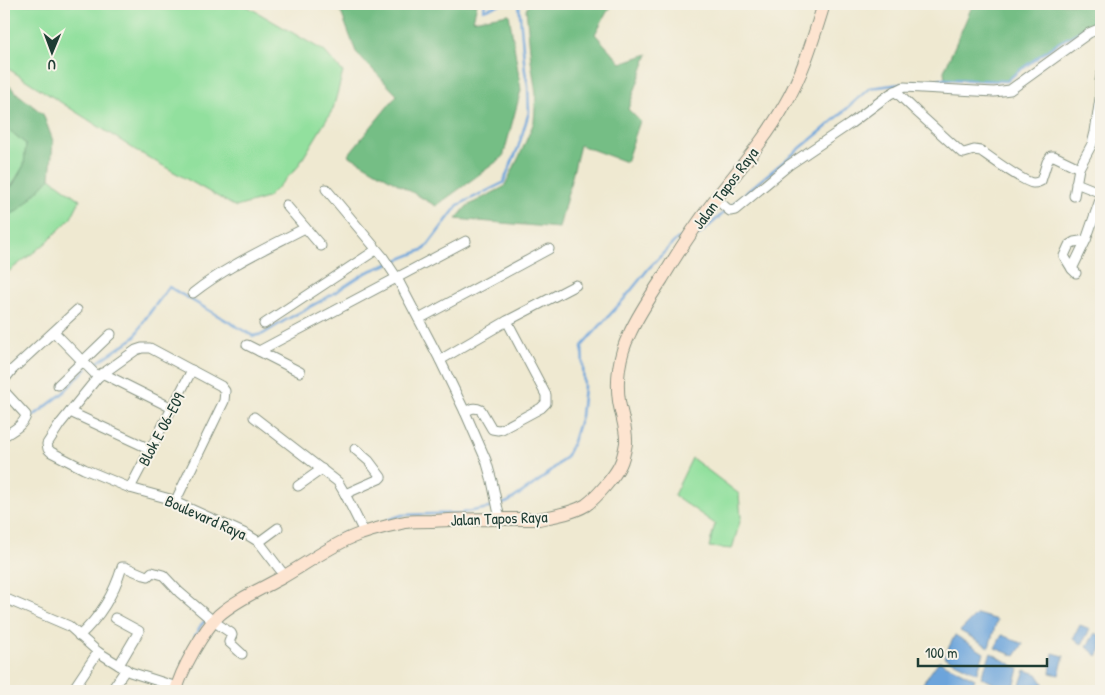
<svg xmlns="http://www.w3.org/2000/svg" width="1105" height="695" font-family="'Patrick Hand',sans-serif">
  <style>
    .green { fill: #92e09e; stroke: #588e69 }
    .forest { fill: #75be85; stroke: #4a7e5c }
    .water { fill: #6ca4db; stroke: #467088 }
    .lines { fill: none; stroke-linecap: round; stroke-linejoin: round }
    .stream { stroke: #6ca4db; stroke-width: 2.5 }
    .street-casing { stroke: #879382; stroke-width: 11 }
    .secondary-casing { stroke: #879382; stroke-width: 14 }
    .street { stroke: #fff; stroke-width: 9 }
    .secondary { stroke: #fde4d0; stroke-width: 12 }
    .labels { text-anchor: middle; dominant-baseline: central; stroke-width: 4; stroke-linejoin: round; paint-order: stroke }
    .street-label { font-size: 16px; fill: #1f3d34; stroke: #f7f3e8 }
  </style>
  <rect width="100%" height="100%" fill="#f7f3e8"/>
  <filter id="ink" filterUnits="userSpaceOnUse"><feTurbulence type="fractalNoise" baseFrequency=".02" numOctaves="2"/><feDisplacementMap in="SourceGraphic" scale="10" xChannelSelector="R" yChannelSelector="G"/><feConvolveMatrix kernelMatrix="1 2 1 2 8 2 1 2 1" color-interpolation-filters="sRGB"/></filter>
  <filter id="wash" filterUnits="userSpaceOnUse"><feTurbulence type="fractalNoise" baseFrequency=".0096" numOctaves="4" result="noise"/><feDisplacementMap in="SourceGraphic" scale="20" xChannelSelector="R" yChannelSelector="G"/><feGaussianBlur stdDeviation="1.12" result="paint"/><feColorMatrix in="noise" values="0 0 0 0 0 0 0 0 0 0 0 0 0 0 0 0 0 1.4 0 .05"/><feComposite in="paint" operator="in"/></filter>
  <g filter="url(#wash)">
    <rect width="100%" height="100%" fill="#efe9d1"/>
    <g class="green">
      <path d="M 4,4 L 243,4 L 324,51 L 343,72 L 333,109 L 297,168 L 267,198 L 236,207 L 137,151 L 4,66 Z"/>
      <path d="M 4,111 L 7,116 L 8,129 L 26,144 L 24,165 L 12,185 L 4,191 Z"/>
      <path d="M 50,178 L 80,200 L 71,218 L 46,243 L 4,275 L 4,218 L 19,210 Z"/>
      <path d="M 692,458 L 739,494 L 741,518 L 732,549 L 709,547 L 715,524 L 674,495 Z"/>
    </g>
    <g class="forest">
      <path d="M 338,4 L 477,4 L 473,20 L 509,14 L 521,90 L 503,157 L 436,206 L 348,155 L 397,95 L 356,52 Z"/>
      <path d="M 530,4 L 614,4 L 607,12 L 595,34 L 621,63 L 648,54 L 628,109 L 640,121 L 626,162 L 580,145 L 559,228 L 456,219 L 467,206 L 504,187 L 520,155 L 534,122 L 536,94 L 531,60 L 526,9 Z"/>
      <path d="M 973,4 L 1101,4 L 1101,20 L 1056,44 L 1016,73 L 1007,81 L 945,79 L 944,71 Z"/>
      <path d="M 4,81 L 19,95 L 43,114 L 53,141 L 50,178 L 19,210 L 4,218 L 4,191 L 13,185 L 24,165 L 26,144 L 8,129 L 7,116 L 4,111 Z"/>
    </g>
    <g class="water">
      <path d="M 977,614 L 997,620 L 989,647 L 960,631 Z"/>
      <path d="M 1080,625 L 1090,629 L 1082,644 L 1073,639 Z"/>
      <path d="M 1095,633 L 1101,636 L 1101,649 L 1097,656 L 1087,647 Z"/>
      <path d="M 955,635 L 984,653 L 977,673 L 944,657 Z"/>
      <path d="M 1002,635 L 1023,644 L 1015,656 L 995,648 Z"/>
      <path d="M 991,653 L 1019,669 L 1013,691 L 1009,691 L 981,677 Z"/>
      <path d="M 1053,653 L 1064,656 L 1059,675 L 1050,673 Z"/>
      <path d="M 939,661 L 975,679 L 969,691 L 941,691 L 923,683 Z"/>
      <path d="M 1025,670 L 1037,674 L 1043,683 L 1043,691 L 1018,691 Z"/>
    </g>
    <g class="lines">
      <g class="stream">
        <path d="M 485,4 L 483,10 L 501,4"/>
        <path d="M 912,83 L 945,79 L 1007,81 L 1016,73 L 1056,44 L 1101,20"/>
        <path d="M 696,235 L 700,234 L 755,185 L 825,128 L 870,88 L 901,84"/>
        <path d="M 92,366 L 135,337 L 145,319 L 169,287 L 253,336 L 263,334 L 284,321 L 328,297 L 365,273 L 425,249 L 458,205 L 503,183 L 518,148 L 529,112 L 528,85 L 525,71 L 519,4"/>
        <path d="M 27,421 L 62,394 L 83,372 L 87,369"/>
        <path d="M 387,520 L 402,515 L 461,513 L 494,507 L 508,502 L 543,478 L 566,457 L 572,445 L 581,416 L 584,387 L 582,346 L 624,299 L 649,268 L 677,239 L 681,238"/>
        <path d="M 307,555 L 344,533"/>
        <path d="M 195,636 L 201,625 L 208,618"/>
      </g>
    </g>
  </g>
  <g filter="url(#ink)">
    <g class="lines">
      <g class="street-casing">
        <g id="street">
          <path d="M 895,91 L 918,113 L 961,152 L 964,153 L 974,150 L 981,151 C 991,158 1023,182 1033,183 C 1037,183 1038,182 1041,181 L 1047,162 L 1051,156 L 1054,156 L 1079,168"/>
          <path d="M 1076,183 L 1101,193"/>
          <path d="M 326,189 L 383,257 L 397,278 L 440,360 L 465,412 L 486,460 L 492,481 L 500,519"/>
          <path d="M 1074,196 L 1079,168 L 1092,144 L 1095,132 L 1100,98 L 1100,81 L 1101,75"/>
          <path d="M 716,199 L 730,211 L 735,210 L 789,165 L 850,124 L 890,94 L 904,87 L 994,92 L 1010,90 L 1089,33 L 1101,28"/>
          <path d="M 286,205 L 321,246"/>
          <path d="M 1072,269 L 1064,256 L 1069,245 L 1074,242 L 1086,240"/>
          <path d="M 1076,273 L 1072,269 L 1086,240 L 1101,197"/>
          <path d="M 193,293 C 227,266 267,248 305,228"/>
          <path d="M 419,319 L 549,249"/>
          <path d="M 264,324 L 376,250"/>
          <path d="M 54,332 L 98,377"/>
          <path d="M 247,345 L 259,351 L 466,241"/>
          <path d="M 259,351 L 300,372"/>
          <path d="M 440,360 L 507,321 L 576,285"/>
          <path d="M 102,373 L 172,408"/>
          <path d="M 4,380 L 12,370 L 77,310"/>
          <path d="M 58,385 L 111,334"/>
          <path d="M 4,391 L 26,415 C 24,425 12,431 4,436"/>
          <path d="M 70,412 L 150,449"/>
          <path d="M 465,412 C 471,408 475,407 481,410 L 492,429 L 498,430 L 502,429 L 541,408 L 546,403 L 546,395 L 507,321"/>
          <path d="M 254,417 L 338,482 L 345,494 L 364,532"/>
          <path d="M 298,486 L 322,469"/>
          <path d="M 130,488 L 192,370"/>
          <path d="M 345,494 L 379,479 L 381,477 L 369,461 L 355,449"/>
          <path d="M 175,502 L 224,401 L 225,391 L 221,386 L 150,348 L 142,348 L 136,350 L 98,377 L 60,424 L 47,444 L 48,449 L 51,452 L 84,469 L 130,488 L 170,499 L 175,502 L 246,534 L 259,542 L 285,576"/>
          <path d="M 259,542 L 278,528"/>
          <path d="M 4,598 L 69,626 L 98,652 L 130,672 L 177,687"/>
          <path d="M 115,618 L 139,631 L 119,665"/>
          <path d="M 79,636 C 100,617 114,594 122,567 L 125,567 L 144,575 L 148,576 L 152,572 L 163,575 L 179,592 L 213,621 L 231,633 L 232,635 L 229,642 L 242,654"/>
          <path d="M 72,691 L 98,652"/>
          <path d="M 111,691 L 126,669"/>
        </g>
      </g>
      <g class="secondary-casing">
        <path id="secondary" d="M 176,691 C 181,670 203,631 219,615 C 236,600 261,589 281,578 C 304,565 326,549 350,538 C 368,530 387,526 405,522 C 414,521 423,521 432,521 C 467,518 503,519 539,519 C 554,516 573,513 586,505 C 596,498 615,476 620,465 C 623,459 625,449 626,443 C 627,429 621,415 619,401 C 616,380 619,355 629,335 C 638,315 650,297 662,279 C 678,252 695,226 714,201 C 738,170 765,140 784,106 C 803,74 813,39 824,4"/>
      </g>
      <use href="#street" class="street"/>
      <use href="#secondary" class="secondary"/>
    </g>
  </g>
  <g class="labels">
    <g class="street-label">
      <text transform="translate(725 188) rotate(-53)">Jalan Tapos Raya</text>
      <text transform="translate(161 429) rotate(-62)">Blok E 06-E09</text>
      <text transform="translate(206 517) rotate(24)">Boulevard Raya</text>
      <text transform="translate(499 518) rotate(-2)">Jalan Tapos Raya</text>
    </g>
  </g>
  <rect width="1105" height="695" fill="none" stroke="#f7f3e8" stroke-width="20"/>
  <g transform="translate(52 52) rotate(181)" stroke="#f7f3e8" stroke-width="4" paint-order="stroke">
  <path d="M0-4L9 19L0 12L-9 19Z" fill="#1f3d34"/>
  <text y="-8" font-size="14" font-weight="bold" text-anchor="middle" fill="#1f3d34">U</text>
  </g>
  <path d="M918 658v8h129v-8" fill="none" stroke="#1f3d34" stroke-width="2.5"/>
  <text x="925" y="658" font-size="15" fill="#1f3d34" stroke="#f7f3e8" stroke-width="4" paint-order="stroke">100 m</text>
</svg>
